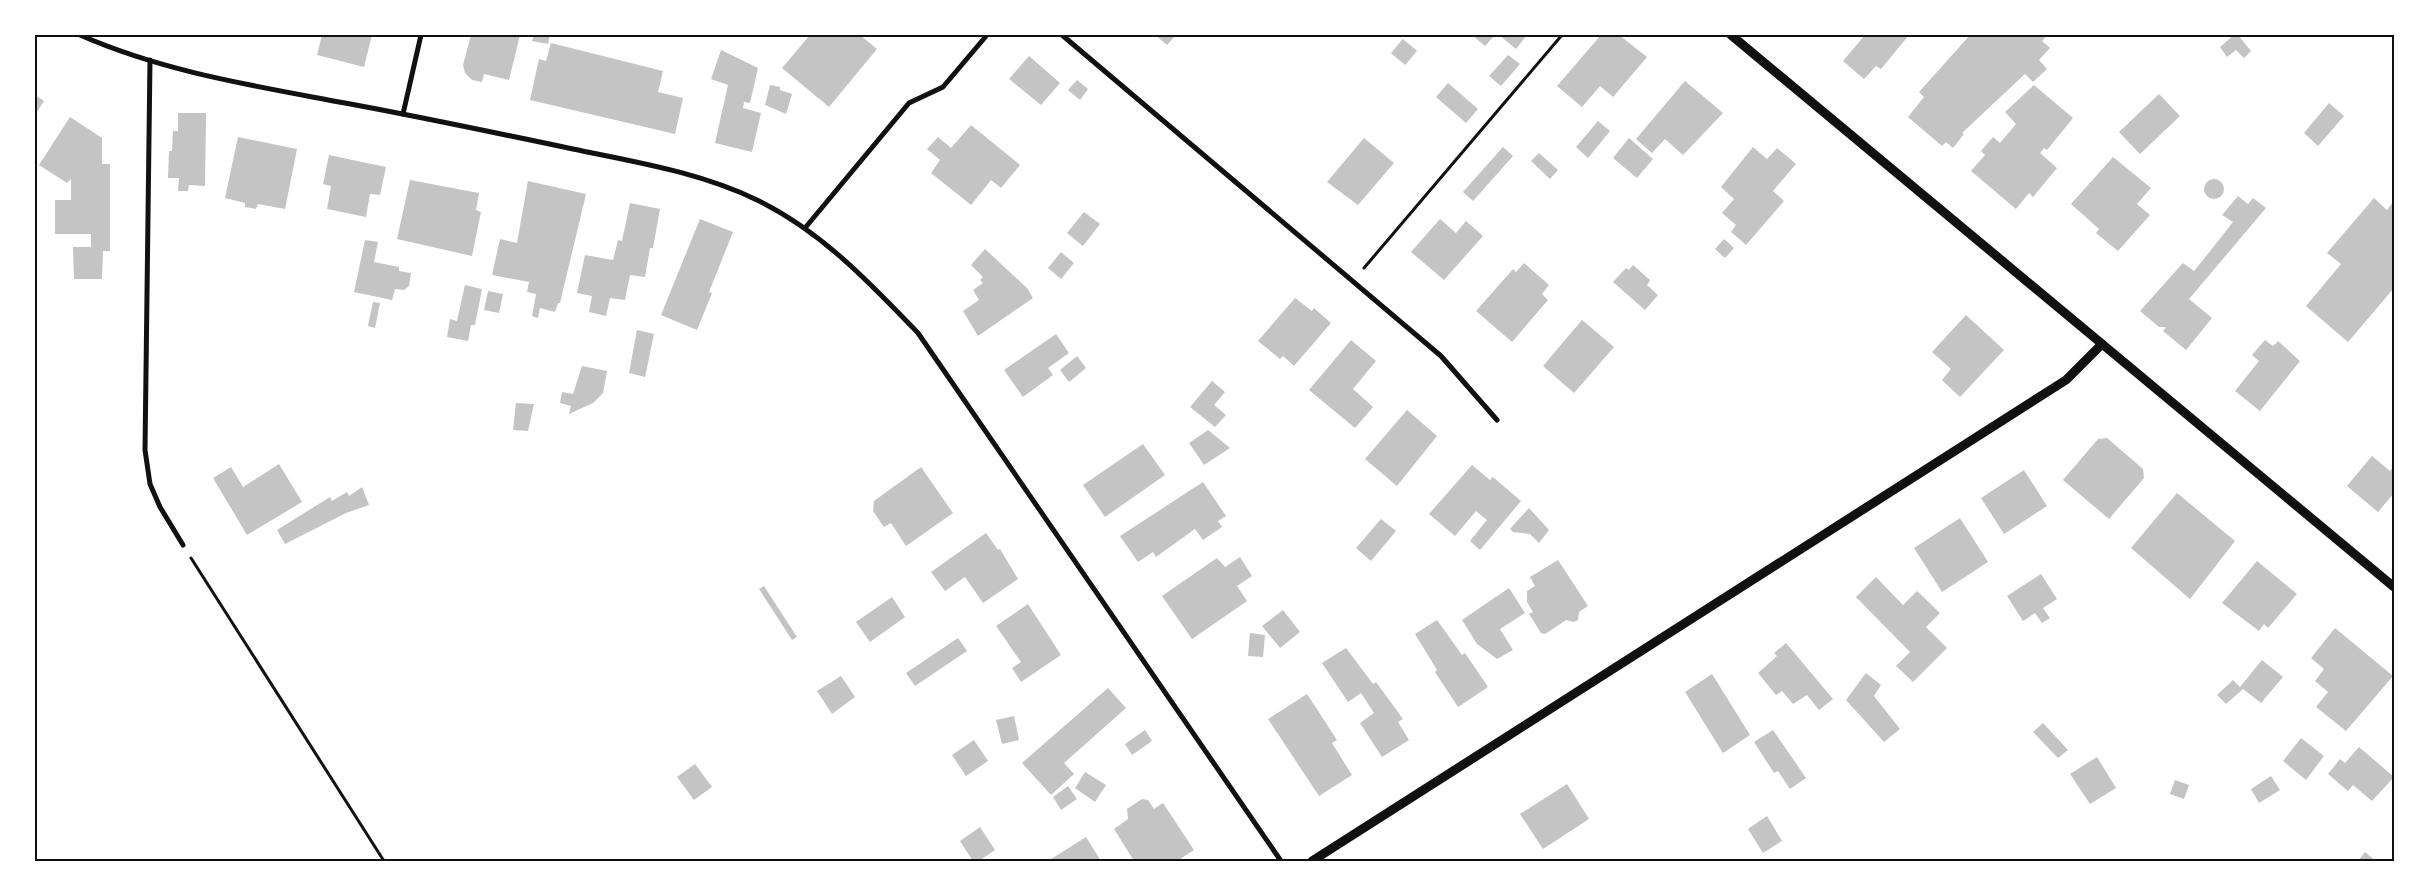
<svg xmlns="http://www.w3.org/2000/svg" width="2429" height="896" font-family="Figtree,sans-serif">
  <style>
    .building { fill: #c4c4c4 }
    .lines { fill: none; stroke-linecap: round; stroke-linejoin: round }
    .path { stroke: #111; stroke-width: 3 }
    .minor { stroke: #111; stroke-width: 5 }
    .tertiary { stroke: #111; stroke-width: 9 }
    .neatline { fill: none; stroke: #111; stroke-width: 2 }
  </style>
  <rect width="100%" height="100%" fill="#fff"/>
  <g class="building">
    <path d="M 322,35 L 372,35 L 364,67 L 317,55 Z"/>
    <path d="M 471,35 L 520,35 L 509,80 L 484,74 L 482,82 L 472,80 L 465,73 L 463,65 Z"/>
    <path d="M 534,35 L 550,35 L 548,44 L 532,41 Z"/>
    <path d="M 810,35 L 860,35 L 877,49 L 829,107 L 782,68 Z"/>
    <path d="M 1155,35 L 1176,35 L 1167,45 Z"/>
    <path d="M 1472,35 L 1495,35 L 1485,46 Z"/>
    <path d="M 1499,35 L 1527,35 L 1516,49 Z"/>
    <path d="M 1601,35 L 1619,35 L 1647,57 L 1613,97 L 1600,86 L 1582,107 L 1557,86 Z"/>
    <path d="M 1865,35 L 1909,35 L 1881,69 L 1876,66 L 1864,79 L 1843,61 Z"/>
    <path d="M 1970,35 L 2047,35 L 2042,41 L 2050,48 L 2039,60 L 2047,69 L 2033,82 L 2025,74 L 1962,133 L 1964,134 L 1953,148 L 1946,142 L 1942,146 L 1908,117 L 1924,97 L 1919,92 Z"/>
    <path d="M 2234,35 L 2238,35 L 2251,51 L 2244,58 L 2236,50 L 2227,57 L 2220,47 Z"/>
    <path d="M 1403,39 L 1417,51 L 1405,65 L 1391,53 Z"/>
    <path d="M 551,43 L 663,71 L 658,92 L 683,98 L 675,134 L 530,100 L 539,59 L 546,61 Z"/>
    <path d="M 721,50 L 758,68 L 750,103 L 744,102 L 743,108 L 761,113 L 752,152 L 715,143 L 728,85 L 711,79 Z"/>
    <path d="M 1508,55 L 1520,64 L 1501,86 L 1489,76 Z"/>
    <path d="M 1029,56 L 1060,83 L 1041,105 L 1009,79 Z"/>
    <path d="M 1077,80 L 1088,89 L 1080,100 L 1068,90 Z"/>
    <path d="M 1685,81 L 1723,113 L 1683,155 L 1665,139 L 1652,153 L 1636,139 Z"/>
    <path d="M 1448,83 L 1478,109 L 1466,123 L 1436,97 Z"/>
    <path d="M 770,85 L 780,87 L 780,90 L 792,94 L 786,114 L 765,105 Z"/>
    <path d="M 2034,85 L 2073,118 L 2047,150 L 2044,148 L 2040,153 L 2057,168 L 2033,197 L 2029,193 L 2016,209 L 1971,171 L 1985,155 L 1981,151 L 1993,137 L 2000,143 L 2016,124 L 2005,112 Z"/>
    <path d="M 2159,94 L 2180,116 L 2140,154 L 2119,132 Z"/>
    <path d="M 35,95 L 44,101 L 35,115 Z"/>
    <path d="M 2329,103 L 2344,116 L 2318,146 L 2304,133 Z"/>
    <path d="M 178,113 L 206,113 L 205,186 L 189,185 L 188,191 L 178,191 L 179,178 L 168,178 L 169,151 L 172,151 L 173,131 L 178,131 Z"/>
    <path d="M 70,117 L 102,138 L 102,164 L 110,164 L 110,251 L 103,251 L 102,279 L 74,279 L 73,247 L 91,247 L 91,234 L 55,234 L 55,200 L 71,200 L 71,179 L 67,183 L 39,165 Z"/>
    <path d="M 1598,121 L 1610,131 L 1588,158 L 1576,147 Z"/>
    <path d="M 971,125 L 1020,165 L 1001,188 L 991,180 L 971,205 L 931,173 L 940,160 L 927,149 L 938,137 L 951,148 Z"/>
    <path d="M 238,137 L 297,149 L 285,209 L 258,204 L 256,209 L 245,207 L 245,203 L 225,198 Z"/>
    <path d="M 1364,138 L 1394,163 L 1358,205 L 1327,182 Z"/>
    <path d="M 1629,138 L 1653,159 L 1637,178 L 1613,158 Z"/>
    <path d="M 1503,147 L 1513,156 L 1473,201 L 1463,192 Z"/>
    <path d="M 1753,147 L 1767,159 L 1777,148 L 1796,164 L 1773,191 L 1784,201 L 1746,245 L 1731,232 L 1736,225 L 1722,213 L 1734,199 L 1721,187 Z"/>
    <path d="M 1539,153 L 1558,170 L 1550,179 L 1531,161 Z"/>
    <path d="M 329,155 L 386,167 L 380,195 L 370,194 L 366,217 L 327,209 L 331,186 L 323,184 Z"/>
    <path d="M 2113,157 L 2151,188 L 2137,204 L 2150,215 L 2118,251 L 2096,233 L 2099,229 L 2071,204 Z"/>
    <circle cx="2214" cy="189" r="10"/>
    <path d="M 410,180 L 479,193 L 476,210 L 481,212 L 472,256 L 397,239 Z"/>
    <path d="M 528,181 L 586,194 L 560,303 L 558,303 L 555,312 L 540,308 L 538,318 L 532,316 L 536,294 L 527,292 L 529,282 L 492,275 L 500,239 L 517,243 Z"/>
    <path d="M 2238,196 L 2248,204 L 2253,198 L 2266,208 L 2189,299 L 2212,318 L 2186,350 L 2163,331 L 2166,327 L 2159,327 L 2140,311 L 2183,263 L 2194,271 L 2211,250 L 2233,222 L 2222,215 Z"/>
    <path d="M 2374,198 L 2387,210 L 2394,201 L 2394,288 L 2348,342 L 2306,306 L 2341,264 L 2327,253 Z"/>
    <path d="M 630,203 L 660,209 L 653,248 L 650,248 L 645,277 L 630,275 L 625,300 L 610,298 L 606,316 L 589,312 L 592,296 L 577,293 L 585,255 L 613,260 L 618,240 L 622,241 Z"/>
    <path d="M 1084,212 L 1100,224 L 1083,246 L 1067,233 Z"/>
    <path d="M 700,219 L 733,232 L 709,292 L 712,293 L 697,330 L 661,315 Z"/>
    <path d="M 1440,219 L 1456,233 L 1466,221 L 1483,236 L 1444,280 L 1411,252 Z"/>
    <path d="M 1724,239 L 1734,248 L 1725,258 L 1715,249 Z"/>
    <path d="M 365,240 L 378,242 L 374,262 L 399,267 L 399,271 L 411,273 L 409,286 L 404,290 L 395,289 L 392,300 L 354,292 Z"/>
    <path d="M 985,249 L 1027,288 L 1033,298 L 978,336 L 963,311 L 979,300 L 973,290 L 983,283 L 980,280 L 983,277 L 971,265 Z"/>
    <path d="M 1061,252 L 1074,263 L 1061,279 L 1048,268 Z"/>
    <path d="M 1524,263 L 1549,285 L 1542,294 L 1548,300 L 1512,342 L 1476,311 L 1513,269 L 1516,272 Z"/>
    <path d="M 1633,265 L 1650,280 L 1647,285 L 1658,295 L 1645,310 L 1613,282 L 1626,268 L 1629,270 Z"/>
    <path d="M 465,285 L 482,289 L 475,325 L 471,325 L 468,341 L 447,337 L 450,319 L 457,321 Z"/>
    <path d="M 488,291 L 503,294 L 499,313 L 484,310 Z"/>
    <path d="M 1295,298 L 1312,311 L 1314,308 L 1331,323 L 1294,366 L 1283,356 L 1280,359 L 1258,341 Z"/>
    <path d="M 373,302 L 380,303 L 375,328 L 368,326 Z"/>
    <path d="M 1966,315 L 2004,350 L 1960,397 L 1942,380 L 1951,369 L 1932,352 Z"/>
    <path d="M 1582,320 L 1614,347 L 1574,393 L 1543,366 Z"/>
    <path d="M 637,330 L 654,334 L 645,377 L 629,373 Z"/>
    <path d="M 1056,334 L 1069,353 L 1048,368 L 1053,375 L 1023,397 L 1004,370 Z"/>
    <path d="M 1351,340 L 1376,361 L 1353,389 L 1373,407 L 1355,428 L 1309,390 Z"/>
    <path d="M 2265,340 L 2273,346 L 2278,341 L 2300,361 L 2260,411 L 2235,391 L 2259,361 L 2252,355 Z"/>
    <path d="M 1077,356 L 1086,368 L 1069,382 L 1060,370 Z"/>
    <path d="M 582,366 L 607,371 L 603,393 L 593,403 L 569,414 L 571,406 L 560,403 L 562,392 L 573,394 Z"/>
    <path d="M 1212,381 L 1225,392 L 1214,405 L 1226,415 L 1215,427 L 1190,407 Z"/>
    <path d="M 516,403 L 534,404 L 528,431 L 513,430 Z"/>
    <path d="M 1407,410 L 1437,436 L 1397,486 L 1365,459 Z"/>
    <path d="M 1208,430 L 1230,448 L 1204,465 L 1189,443 Z"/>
    <path d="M 2107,438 L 2143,469 L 2144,478 L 2109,519 L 2063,480 L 2098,439 Z"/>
    <path d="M 1143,444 L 1165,475 L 1105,517 L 1083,485 Z"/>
    <path d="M 2372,456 L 2390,471 L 2394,466 L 2394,493 L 2378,512 L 2347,486 Z"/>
    <path d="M 279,464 L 302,502 L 247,535 L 213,478 L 231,467 L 243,487 Z"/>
    <path d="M 1472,465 L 1490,480 L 1493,477 L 1521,501 L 1480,550 L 1470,541 L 1487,520 L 1476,511 L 1455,536 L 1429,514 Z"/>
    <path d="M 921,467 L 953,513 L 906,546 L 891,523 L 884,527 L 873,511 L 874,501 Z"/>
    <path d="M 2024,470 L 2047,506 L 2004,534 L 1981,498 Z"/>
    <path d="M 1203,482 L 1226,516 L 1218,521 L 1222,527 L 1203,540 L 1195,529 L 1156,557 L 1153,552 L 1138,562 L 1120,536 Z"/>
    <path d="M 362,487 L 369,505 L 346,513 L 285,544 L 277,530 L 330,497 L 332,501 L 347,492 L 349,496 Z"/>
    <path d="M 2177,493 L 2235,541 L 2190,599 L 2131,548 Z"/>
    <path d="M 1529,508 L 1549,530 L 1539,543 L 1530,534 L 1513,532 L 1510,529 Z"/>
    <path d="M 1960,518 L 1988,562 L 1942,592 L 1914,548 Z"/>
    <path d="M 1381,519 L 1396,531 L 1371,561 L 1356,548 Z"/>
    <path d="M 986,533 L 998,550 L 1000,549 L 1018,579 L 983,603 L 965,577 L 945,591 L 931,572 Z"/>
    <path d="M 1240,557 L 1252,576 L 1237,586 L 1247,601 L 1192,639 L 1162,596 L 1217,558 L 1225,567 Z"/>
    <path d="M 1558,560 L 1588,606 L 1579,612 L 1578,620 L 1574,622 L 1566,620 L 1545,634 L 1541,633 L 1529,614 L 1533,612 L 1527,602 L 1527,591 L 1535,586 L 1530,577 Z"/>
    <path d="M 2257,561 L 2297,594 L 2268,628 L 2264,624 L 2259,631 L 2222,603 Z"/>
    <path d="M 2041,574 L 2057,599 L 2043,608 L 2050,618 L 2042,623 L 2035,613 L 2023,621 L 2007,596 Z"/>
    <path d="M 1876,577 L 1903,605 L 1917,591 L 1940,613 L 1926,627 L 1947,648 L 1913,682 L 1896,666 L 1910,652 L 1856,597 Z"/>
    <path d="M 764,586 L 797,637 L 792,640 L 759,589 Z"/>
    <path d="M 1509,588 L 1525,613 L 1500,629 L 1513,650 L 1497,659 L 1477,644 L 1462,620 Z"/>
    <path d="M 892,597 L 905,617 L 870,642 L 856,622 Z"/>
    <path d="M 1028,604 L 1061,655 L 1021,682 L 1012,668 L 1021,662 L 996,626 Z"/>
    <path d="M 1283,610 L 1300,632 L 1280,648 L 1262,626 Z"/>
    <path d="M 1437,620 L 1462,655 L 1465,653 L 1488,687 L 1458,707 L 1435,672 L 1437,670 L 1415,634 Z"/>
    <path d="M 2335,628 L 2393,676 L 2346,731 L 2316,707 L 2328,692 L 2315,681 L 2324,669 L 2311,658 Z"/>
    <path d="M 1250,633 L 1265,635 L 1263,657 L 1248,656 Z"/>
    <path d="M 958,638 L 967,651 L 915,686 L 906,673 Z"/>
    <path d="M 1786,643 L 1833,699 L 1819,710 L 1807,695 L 1793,704 L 1782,691 L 1776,695 L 1758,673 L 1777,656 L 1774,653 Z"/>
    <path d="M 1346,648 L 1373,684 L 1376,682 L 1403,719 L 1398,722 L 1409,740 L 1382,757 L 1360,723 L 1374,713 L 1361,693 L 1348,702 L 1322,663 Z"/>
    <path d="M 2262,660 L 2283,677 L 2261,703 L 2243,689 L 2226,704 L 2217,695 L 2233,680 L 2240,687 Z"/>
    <path d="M 1866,673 L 1881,685 L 1874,696 L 1900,729 L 1884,742 L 1846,700 Z"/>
    <path d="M 1712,674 L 1750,735 L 1723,753 L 1685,692 Z"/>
    <path d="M 841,676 L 855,697 L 832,714 L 817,691 Z"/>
    <path d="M 1108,688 L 1126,708 L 1064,763 L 1074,774 L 1051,795 L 1022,763 Z"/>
    <path d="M 1307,694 L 1337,740 L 1332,743 L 1352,775 L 1319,796 L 1268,719 Z"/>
    <path d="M 1014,716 L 1019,740 L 1002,744 L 996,720 Z"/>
    <path d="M 2043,723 L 2068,750 L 2058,758 L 2033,732 Z"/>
    <path d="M 1145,730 L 1152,741 L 1132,755 L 1125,744 Z"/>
    <path d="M 1773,730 L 1806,778 L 1790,789 L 1778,771 L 1774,773 L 1754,742 Z"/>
    <path d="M 2301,738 L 2324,756 L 2306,780 L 2283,761 Z"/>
    <path d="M 974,740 L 988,761 L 966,776 L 952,755 Z"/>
    <path d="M 2359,747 L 2394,777 L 2372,801 L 2353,785 L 2348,791 L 2328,774 L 2340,759 L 2345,763 Z"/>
    <path d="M 2097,757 L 2116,788 L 2090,804 L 2070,774 Z"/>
    <path d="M 695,764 L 712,787 L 694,800 L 677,777 Z"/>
    <path d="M 1085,772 L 1106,785 L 1095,802 L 1075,788 Z"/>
    <path d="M 2271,776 L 2280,790 L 2259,803 L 2251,789 Z"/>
    <path d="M 2175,780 L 2189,785 L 2184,799 L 2170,794 Z"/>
    <path d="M 1567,784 L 1589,819 L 1543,849 L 1520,814 Z"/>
    <path d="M 1068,786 L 1077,799 L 1061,810 L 1053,797 Z"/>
    <path d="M 1142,799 L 1148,800 L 1154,809 L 1163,803 L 1194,850 L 1177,861 L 1134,861 L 1114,829 L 1128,819 L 1127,809 Z"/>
    <path d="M 1767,816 L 1782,841 L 1763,853 L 1748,829 Z"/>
    <path d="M 980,827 L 995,850 L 979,861 L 973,861 L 960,841 Z"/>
    <path d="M 1086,837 L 1101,861 L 1048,861 Z"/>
    <path d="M 2365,852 L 2376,861 L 2358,861 Z"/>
  </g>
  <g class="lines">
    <g class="path">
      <path d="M 1364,268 L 1562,35"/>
      <path d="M 191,558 L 384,861"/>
    </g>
    <g class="minor">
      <path d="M 80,35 C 164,72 255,86 345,103 C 421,117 497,133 573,149 C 635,162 699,172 757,200 C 821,231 869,282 918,333 L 1281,861"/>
      <path d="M 1062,35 L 1441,356 L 1497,420"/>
      <path d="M 150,60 L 145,450 L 150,484 L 160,507 L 183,545"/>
      <path d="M 403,114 L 421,35"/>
      <path d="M 805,228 L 909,103 L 943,87 L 987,35"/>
    </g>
    <g class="tertiary">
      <path d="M 1731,35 L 2394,587"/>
      <path d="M 1312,861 L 2066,380 L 2102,344"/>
    </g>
  </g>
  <rect width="2429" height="896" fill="none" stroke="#ffffff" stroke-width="72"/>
  <rect x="36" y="36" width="2357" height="824" class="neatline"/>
</svg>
